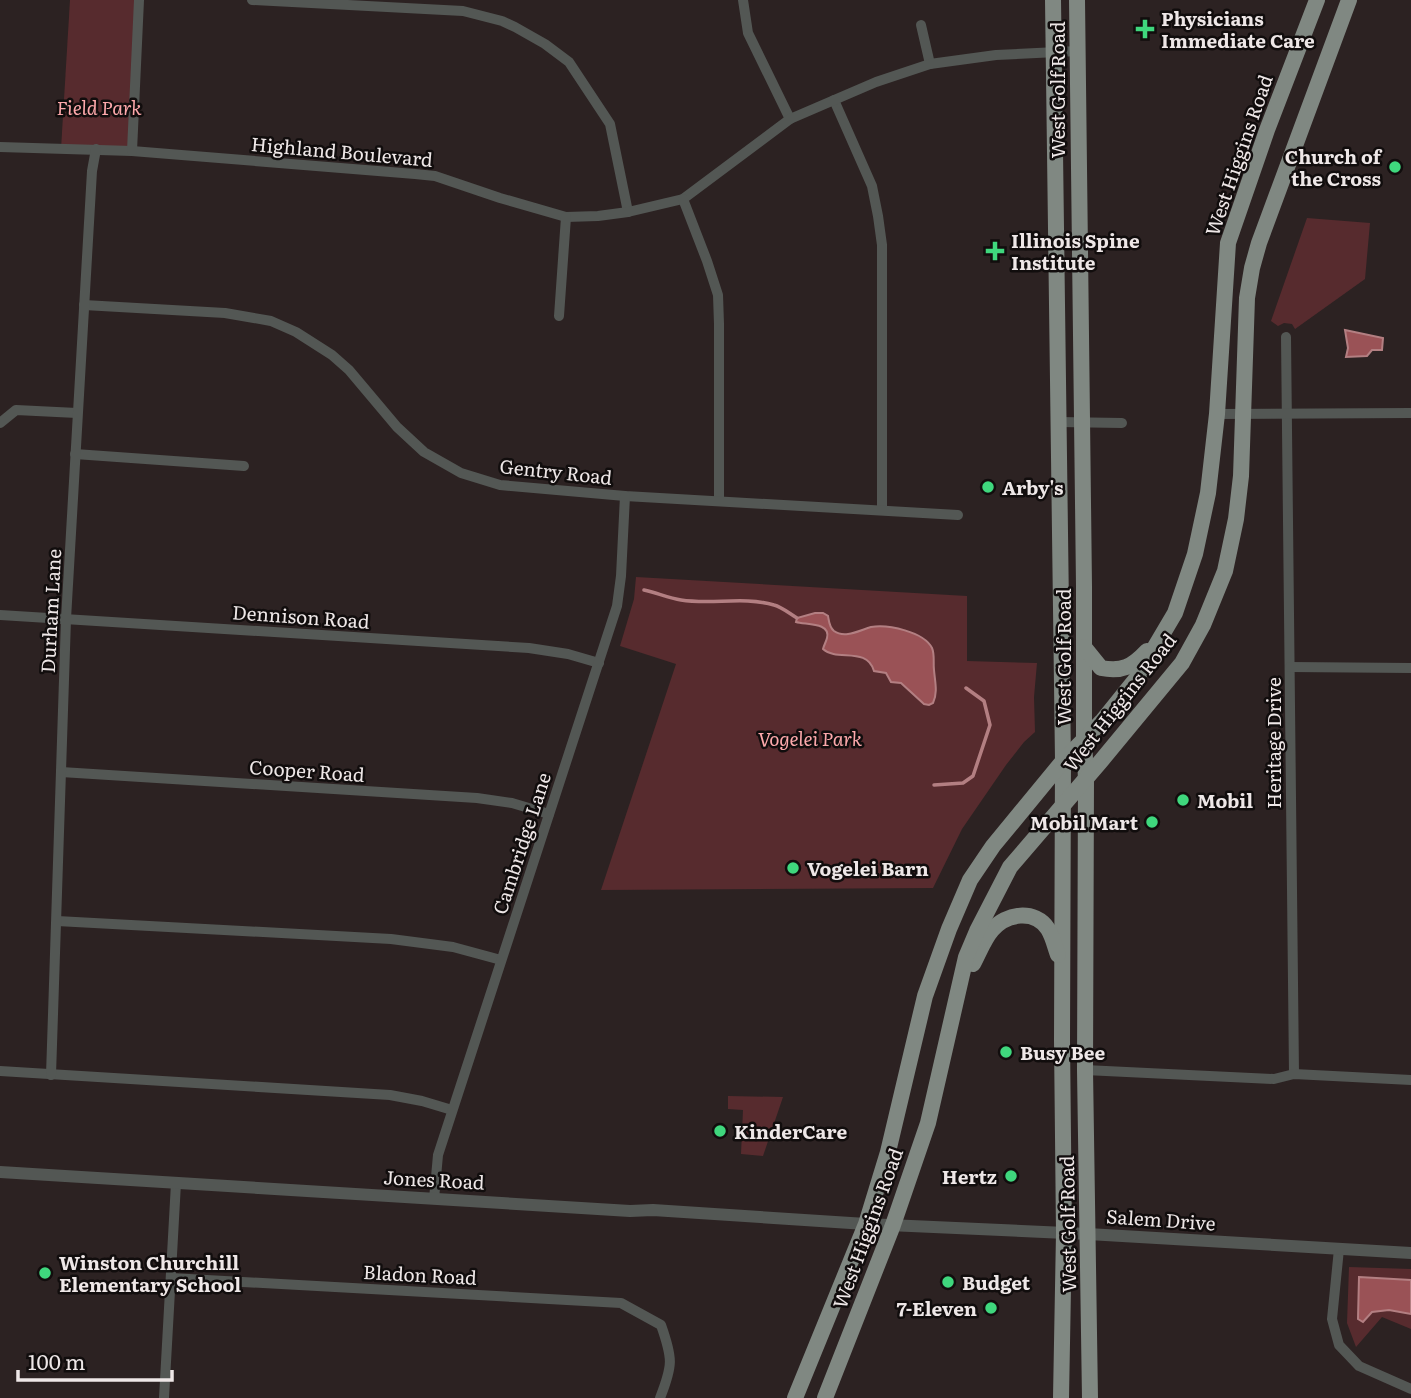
<svg xmlns="http://www.w3.org/2000/svg" width="1411" height="1398" font-family="Literata,serif">
  <style>
    .green { fill: #572b2e }
    .water { fill: #9a5256; stroke: #b37f82; stroke-width: 2 }
    .lines { fill: none; stroke-linecap: round; stroke-linejoin: round }
    .stream { stroke: #b37f82; stroke-width: 3.5 }
    .minor { stroke: #535754; stroke-width: 10 }
    .tertiary { stroke: #535754; stroke-width: 12 }
    .primary { stroke: #808882; stroke-width: 16 }
    .poi-dot { fill: #3fd77d; stroke: #110d0d; stroke-width: 2.5 }
    .labels { text-anchor: middle; dominant-baseline: central; stroke-width: 5; stroke-linejoin: round; paint-order: stroke }
    .poi-label { font-size: 19px; font-weight: bold; fill: #eee7e7; stroke: #110d0d; text-anchor: start }
    .street-label { font-size: 19px; fill: #eee7e7; stroke: #110d0d }
    .park-label { font-size: 19px; font-style: italic; fill: #fda8ab; stroke: #110d0d }
  </style>
  <rect width="100%" height="100%" fill="#2c2222"/>
  <g class="green">
    <path d="M 70,0 L 139,0 L 132,151 L 61,149 Z"/>
    <path d="M 1307,218 L 1370,223 L 1365,279 L 1295,329 L 1292,324 L 1284,323 L 1278,326 L 1271,321 Z"/>
    <path d="M 636,577 L 967,596 L 967,661 L 1037,663 L 1034,697 L 1035,732 L 1024,742 L 1006,765 L 962,829 L 933,888 L 601,890 L 676,664 L 620,646 L 634,599 Z"/>
    <path d="M 728,1096 L 783,1097 L 763,1156 L 741,1154 L 743,1110 L 728,1109 Z"/>
    <path d="M 1349,1267 L 1411,1269 L 1411,1329 L 1382,1317 L 1356,1347 L 1347,1323 Z"/>
  </g>
  <g class="water">
    <path d="M 1345,330 L 1383,338 L 1382,350 L 1372,350 L 1367,356 L 1346,357 L 1348,348 Z"/>
    <path d="M 815,613 L 823,613 L 828,616 C 829,621 829,627 834,631 C 845,639 860,630 871,627 C 888,624 924,632 932,648 C 935,655 933,663 934,670 C 935,682 938,692 933,703 L 929,705 L 924,704 L 901,683 L 891,682 L 886,673 L 874,671 C 867,646 837,662 823,649 C 824,645 826,642 827,638 C 831,622 805,625 796,622 L 797,618 Z"/>
    <path d="M 1359,1277 L 1411,1280 L 1411,1314 L 1389,1310 L 1372,1312 L 1363,1322 L 1358,1319 Z"/>
  </g>
  <g class="lines">
    <g class="stream">
      <path d="M 644,590 C 657,593 669,598 681,600 C 712,605 743,596 774,605 C 782,607 790,614 797,618"/>
      <path d="M 934,785 L 963,783 L 973,776 L 990,725 L 984,701 L 966,688"/>
    </g>
    <g class="minor">
      <path d="M 252,0 L 463,11 L 502,21 L 515,27 L 545,44 L 569,62 L 610,124 L 628,212"/>
      <path d="M 743,0 L 748,33 L 790,119"/>
      <path d="M 921,25 L 930,64"/>
      <path d="M 834,100 L 872,186 L 878,216 L 882,245 L 882,510"/>
      <path d="M 0,147 L 132,151 L 415,174 L 435,176 L 500,198 L 566,217 L 598,216 L 628,212 L 683,199 L 790,119 L 876,82 L 930,64 L 996,55 L 1078,51"/>
      <path d="M 132,151 L 139,0"/>
      <path d="M 683,199 L 707,261 L 718,295 L 719,324 L 719,500"/>
      <path d="M 84,305 L 225,313 L 271,321 L 296,332 L 332,355 L 349,370 L 397,427 L 424,452 L 461,473 L 500,485 L 625,496 L 958,515"/>
      <path d="M 559,316 L 566,217"/>
      <path d="M 1286,337 L 1294,1074"/>
      <path d="M 1217,414 L 1411,413"/>
      <path d="M 1059,422 L 1122,423"/>
      <path d="M 0,423 L 16,410 L 77,413"/>
      <path d="M 75,454 L 244,466"/>
      <path d="M 0,615 L 529,648 L 568,654 L 599,663"/>
      <path d="M 1290,667 L 1411,668"/>
      <path d="M 61,772 L 477,798 L 512,803 L 549,814"/>
      <path d="M 57,921 L 391,939 L 453,947 L 501,960"/>
      <path d="M 1085,1070 L 1274,1079 L 1294,1074 L 1411,1080"/>
      <path d="M 0,1071 L 390,1095 L 422,1101 L 452,1110"/>
      <path d="M 51,1075 L 66,619 L 92,171 L 96,149"/>
      <path d="M 434,1199 L 438,1155 L 617,606 L 621,576 L 625,496"/>
      <path d="M 1339,1249 L 1332,1319 L 1339,1345 L 1359,1366 L 1411,1389"/>
      <path d="M 171,1278 L 621,1303 L 661,1325 C 673,1359 673,1365 660,1398"/>
      <path d="M 164,1398 L 176,1183"/>
    </g>
    <path class="tertiary" d="M 0,1172 L 630,1211 L 653,1210 L 866,1224 L 1088,1234 L 1411,1253"/>
    <g class="primary">
      <path d="M 1053,0 L 1063,761 L 1062,1041 L 1064,1233 L 1061,1398"/>
      <path d="M 1077,0 L 1084,586 L 1084,740 L 1086,779 L 1085,1070 L 1090,1398"/>
      <path d="M 1084,647 L 1101,668 C 1122,672 1132,667 1147,651"/>
      <path d="M 973,964 C 979,953 984,939 992,930 C 1006,913 1035,909 1048,929 C 1053,937 1055,947 1058,955"/>
      <path d="M 795,1398 L 866,1224 L 888,1152 L 925,996 L 949,929 L 970,880 L 993,846 L 1063,761 L 1103,720 L 1136,679 L 1175,613 L 1195,554 L 1208,493 L 1217,414 L 1228,243 L 1267,130 L 1317,0"/>
      <path d="M 825,1398 L 893,1225 L 928,1123 L 966,957 L 977,931 L 1010,867 L 1101,761 L 1182,663 L 1203,625 L 1225,571 L 1236,519 L 1241,476 L 1247,298 L 1252,268 L 1259,243 L 1349,0"/>
    </g>
  </g>
  <g class="poi-dot">
    <path d="M1141.5 18.5h7v7h7v7h-7v7h-7v-7h-7v-7h7z"/>
    <circle cx="1395" cy="167" r="7"/>
    <path d="M991.5 240.5h7v7h7v7h-7v7h-7v-7h-7v-7h7z"/>
    <circle cx="988" cy="487" r="7"/>
    <circle cx="1183" cy="800" r="7"/>
    <circle cx="1152" cy="822" r="7"/>
    <circle cx="793" cy="868" r="7"/>
    <circle cx="1006" cy="1052" r="7"/>
    <circle cx="720" cy="1131" r="7"/>
    <circle cx="1011" cy="1176" r="7"/>
    <circle cx="45" cy="1273" r="7"/>
    <circle cx="948" cy="1282" r="7"/>
    <circle cx="991" cy="1308" r="7"/>
  </g>
  <g class="labels">
    <g class="poi-label">
      <text x="1161" y="18">Physicians<tspan x="1161" dy="22">Immediate Care</tspan></text>
      <text x="1381" y="156" text-anchor="end">Church of<tspan x="1381" dy="22">the Cross</tspan></text>
      <text x="1011" y="240">Illinois Spine<tspan x="1011" dy="22">Institute</tspan></text>
      <text x="1002" y="487">Arby's</text>
      <text x="1197" y="800">Mobil</text>
      <text x="1138" y="822" text-anchor="end">Mobil Mart</text>
      <text x="807" y="868">Vogelei Barn</text>
      <text x="1020" y="1052">Busy Bee</text>
      <text x="734" y="1131">KinderCare</text>
      <text x="997" y="1176" text-anchor="end">Hertz</text>
      <text x="59" y="1262">Winston Churchill<tspan x="59" dy="22">Elementary School</tspan></text>
      <text x="962" y="1282">Budget</text>
      <text x="977" y="1308" text-anchor="end">7-Eleven</text>
    </g>
    <g class="street-label">
      <text transform="translate(1057 90) rotate(-90)">West Golf Road</text>
      <text transform="translate(342 151) rotate(5)">Highland Boulevard</text>
      <text transform="translate(1238 155) rotate(-71)">West Higgins Road</text>
      <text transform="translate(556 471) rotate(6)">Gentry Road</text>
      <text transform="translate(50 611) rotate(-87)">Durham Lane</text>
      <text transform="translate(301 616) rotate(4)">Dennison Road</text>
      <text transform="translate(1063 657) rotate(-90)">West Golf Road</text>
      <text transform="translate(1119 702) rotate(-52)">West Higgins Road</text>
      <text transform="translate(1273 743) rotate(-90)">Heritage Drive</text>
      <text transform="translate(307 770) rotate(4)">Cooper Road</text>
      <text transform="translate(521 843) rotate(-72)">Cambridge Lane</text>
      <text transform="translate(434 1179) rotate(3)">Jones Road</text>
      <text transform="translate(1161 1219) rotate(4)">Salem Drive</text>
      <text transform="translate(1067 1224) rotate(-91)">West Golf Road</text>
      <text transform="translate(867 1228) rotate(-70)">West Higgins Road</text>
      <text transform="translate(420 1274) rotate(3)">Bladon Road</text>
    </g>
    <g class="park-label">
      <text x="99" y="107">Field Park</text>
      <text x="810" y="738">Vogelei Park</text>
    </g>
  </g>
  <path d="M18 1370v10h154v-10" fill="none" stroke="#eee7e7" stroke-width="3.5"/>
  <text x="28" y="1370" font-size="21" fill="#eee7e7" stroke="#110d0d" stroke-width="5" paint-order="stroke">100 m</text>
</svg>
